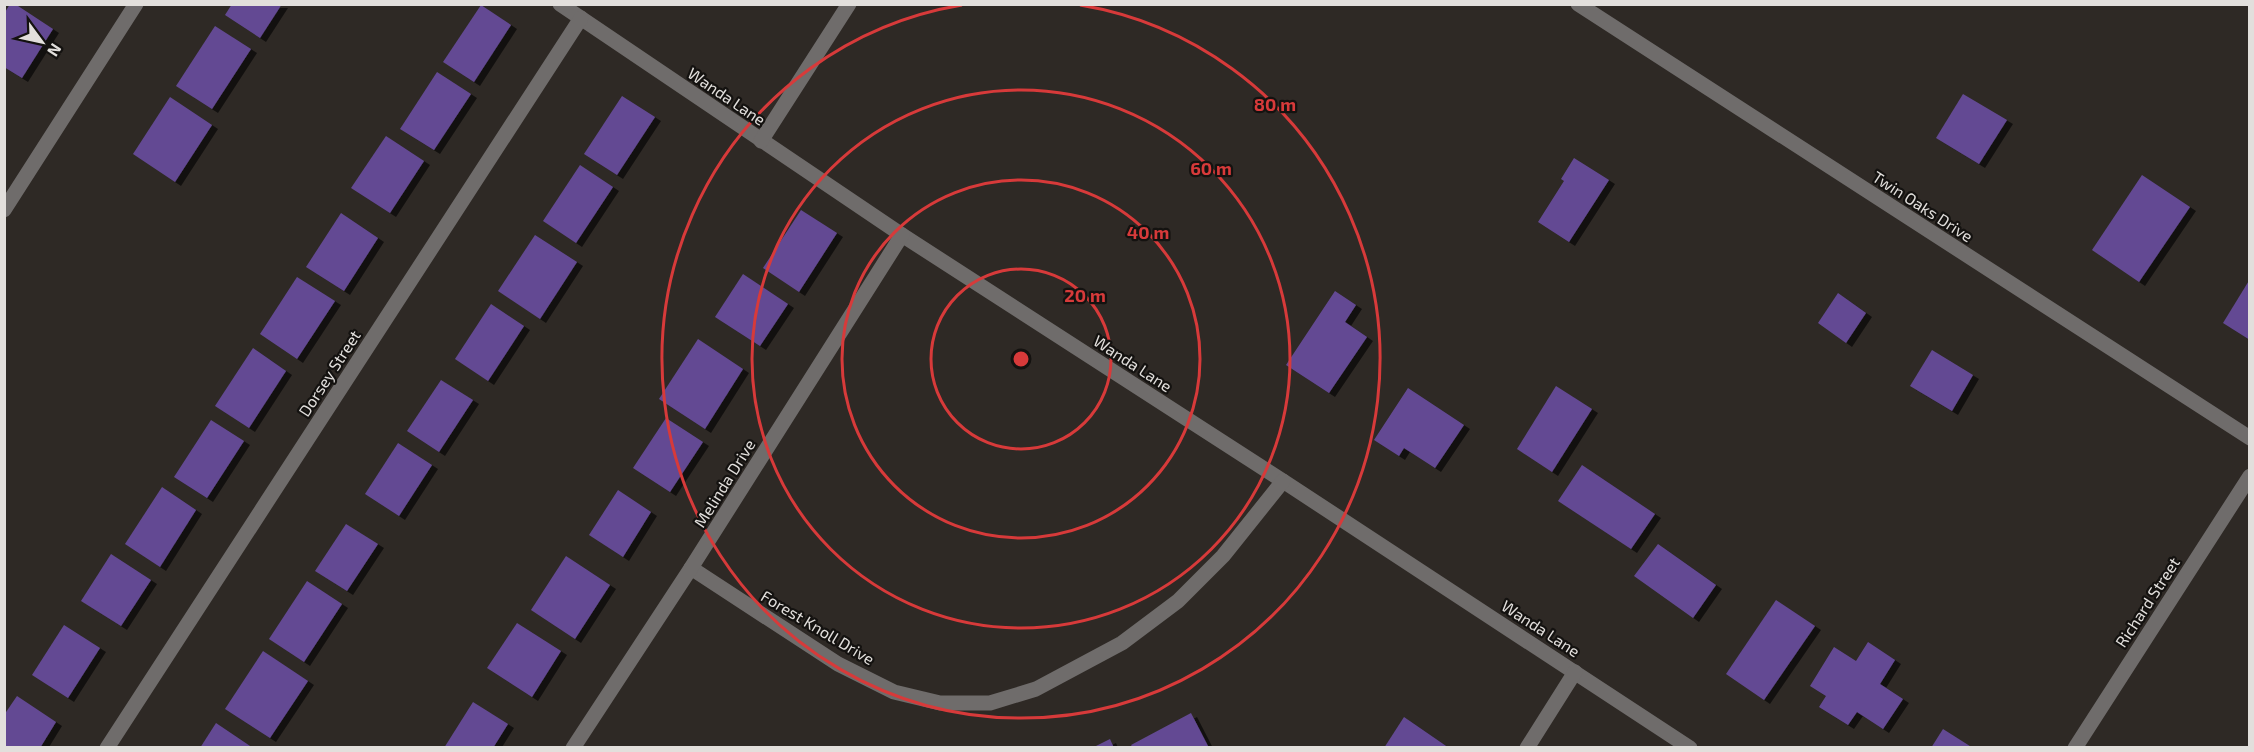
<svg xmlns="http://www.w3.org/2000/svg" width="2254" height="752" font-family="'Exo 2',sans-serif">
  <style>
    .building { fill: #644a93; filter: url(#shadow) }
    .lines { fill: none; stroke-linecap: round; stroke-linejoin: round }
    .minor { stroke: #6f6c6b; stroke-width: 15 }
    .ring { fill: none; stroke: #d73a3a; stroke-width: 3 }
    .labels { text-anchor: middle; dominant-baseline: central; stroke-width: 4.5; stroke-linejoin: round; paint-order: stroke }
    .street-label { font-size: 16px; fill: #e2dfdc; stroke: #141210 }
    .centre { fill: #d73a3a; stroke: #141210; stroke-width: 3 }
    .ring-label { font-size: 18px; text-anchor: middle; font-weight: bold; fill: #d73a3a; stroke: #141210; stroke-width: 4.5; stroke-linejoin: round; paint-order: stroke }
  </style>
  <defs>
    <filter id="shadow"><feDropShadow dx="6" dy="4" stdDeviation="0" flood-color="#0009"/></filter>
  </defs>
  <rect width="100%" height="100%" fill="#2e2925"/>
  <g class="building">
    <path d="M 10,4 L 15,4 L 53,29 L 22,78 L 4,67 L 4,14 Z"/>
    <path d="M 232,4 L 282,4 L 260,38 L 225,15 Z"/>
    <path d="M 481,5 L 511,25 L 474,82 L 443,62 Z"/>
    <path d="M 215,26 L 251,49 L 212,109 L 176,86 Z"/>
    <path d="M 437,72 L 471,94 L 434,150 L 400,129 Z"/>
    <path d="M 1963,94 L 2007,120 L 1979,164 L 1936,138 Z"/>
    <path d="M 622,96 L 655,117 L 617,175 L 584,154 Z"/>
    <path d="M 170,97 L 212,125 L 175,182 L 133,154 Z"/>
    <path d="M 386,136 L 424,161 L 390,213 L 351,188 Z"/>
    <path d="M 1574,158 L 1609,180 L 1569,242 L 1538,222 L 1564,181 L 1561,179 Z"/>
    <path d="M 580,165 L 613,187 L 576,243 L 543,221 Z"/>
    <path d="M 2142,175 L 2190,207 L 2139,282 L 2092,250 Z"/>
    <path d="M 801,210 L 837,233 L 799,292 L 763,268 Z"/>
    <path d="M 341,213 L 378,238 L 344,291 L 306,267 Z"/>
    <path d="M 535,235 L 577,262 L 540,319 L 498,291 Z"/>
    <path d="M 743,274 L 788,304 L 760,346 L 715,317 Z"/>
    <path d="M 297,277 L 335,301 L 297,359 L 260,334 Z"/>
    <path d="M 2250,279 L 2250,340 L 2223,323 Z"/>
    <path d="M 1335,291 L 1356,305 L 1345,322 L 1367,337 L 1329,393 L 1286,365 Z"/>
    <path d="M 1838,293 L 1866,313 L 1846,343 L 1818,323 Z"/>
    <path d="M 491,304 L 524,326 L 488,381 L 455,359 Z"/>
    <path d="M 698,339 L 743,369 L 705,429 L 659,399 Z"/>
    <path d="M 253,348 L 286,371 L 249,428 L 215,406 Z"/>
    <path d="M 1932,350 L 1973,375 L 1952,411 L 1910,386 Z"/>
    <path d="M 441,380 L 473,400 L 439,452 L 407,431 Z"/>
    <path d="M 1556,386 L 1592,409 L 1552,472 L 1517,449 Z"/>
    <path d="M 1408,388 L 1464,425 L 1435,468 L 1404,448 L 1399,456 L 1374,440 Z"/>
    <path d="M 666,418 L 703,442 L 670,492 L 633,468 Z"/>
    <path d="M 211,420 L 244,441 L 207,498 L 174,477 Z"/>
    <path d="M 398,443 L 432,465 L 399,516 L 365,494 Z"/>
    <path d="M 1582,465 L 1655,514 L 1631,549 L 1558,501 Z"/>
    <path d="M 162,487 L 196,510 L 160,567 L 125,544 Z"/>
    <path d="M 618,490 L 651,512 L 623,557 L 589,535 Z"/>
    <path d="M 346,524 L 378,544 L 347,591 L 315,571 Z"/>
    <path d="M 1658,544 L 1716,585 L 1693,618 L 1634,576 Z"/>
    <path d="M 111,554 L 151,580 L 121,626 L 81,601 Z"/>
    <path d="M 566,556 L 610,585 L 575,639 L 531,610 Z"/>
    <path d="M 307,581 L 342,604 L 304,662 L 269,639 Z"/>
    <path d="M 1776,600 L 1815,626 L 1764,700 L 1726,674 Z"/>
    <path d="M 517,623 L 561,651 L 532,697 L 487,668 Z"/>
    <path d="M 64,625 L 100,648 L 68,698 L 32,675 Z"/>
    <path d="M 1868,642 L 1895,660 L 1880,684 L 1903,699 L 1883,729 L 1857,712 L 1848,725 L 1819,707 L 1826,696 L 1810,686 L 1834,647 L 1856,661 Z"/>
    <path d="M 263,651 L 308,681 L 270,738 L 225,709 Z"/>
    <path d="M 17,696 L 56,722 L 40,748 L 4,748 L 4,715 Z"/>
    <path d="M 473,702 L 508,724 L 493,748 L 444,748 Z"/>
    <path d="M 1191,713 L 1209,748 L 1133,748 L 1131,745 Z"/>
    <path d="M 1404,717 L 1449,748 L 1384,748 Z"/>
    <path d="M 216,723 L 253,748 L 200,748 Z"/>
    <path d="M 1943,729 L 1973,748 L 1931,748 Z"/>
    <path d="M 1110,739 L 1114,748 L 1092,748 Z"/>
  </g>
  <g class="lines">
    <g class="minor">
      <path d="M 560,4 L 902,235 L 1283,481 L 1690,748"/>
      <path d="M 1578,4 L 2250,438"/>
      <path d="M 761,141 L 849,4"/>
      <path d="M 4,210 L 136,4"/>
      <path d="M 691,568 L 838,664 L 894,692 L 940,703 L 990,703 L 1036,689 L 1122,643 L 1178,601 L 1223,556 L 1283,481"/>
      <path d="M 107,748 L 581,18"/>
      <path d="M 573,748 L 691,568 L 902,235"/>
      <path d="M 1527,748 L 1575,672"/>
      <path d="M 2075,748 L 2250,476"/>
    </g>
  </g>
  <g class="ring">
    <circle cx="1021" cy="359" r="90"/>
    <circle cx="1021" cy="359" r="179"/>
    <circle cx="1021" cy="359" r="269"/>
    <path d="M1080 5A359 359 0 1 1 962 5"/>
  </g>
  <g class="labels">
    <g class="street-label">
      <text transform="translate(727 96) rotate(34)">Wanda Lane</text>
      <text transform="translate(1923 206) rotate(33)">Twin Oaks Drive</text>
      <text transform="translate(1133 363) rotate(33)">Wanda Lane</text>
      <text transform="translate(329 373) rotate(-57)">Dorsey Street</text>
      <text transform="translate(724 483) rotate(-58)">Melinda Drive</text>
      <text transform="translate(2147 602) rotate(-57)">Richard Street</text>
      <text transform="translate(818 627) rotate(31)">Forest Knoll Drive</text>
      <text transform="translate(1541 628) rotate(33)">Wanda Lane</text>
    </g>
  </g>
  <circle cx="1021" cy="359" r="9" class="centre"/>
  <g class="ring-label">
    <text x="1275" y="111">80 m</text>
    <text x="1211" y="175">60 m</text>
    <text x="1148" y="239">40 m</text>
    <text x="1085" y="302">20 m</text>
  </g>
  <rect width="2254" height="752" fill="none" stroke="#e2dfdc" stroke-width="12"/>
  <g transform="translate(42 42) rotate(123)" stroke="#141210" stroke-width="4.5" paint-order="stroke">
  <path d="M0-4.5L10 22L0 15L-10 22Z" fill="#e2dfdc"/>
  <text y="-9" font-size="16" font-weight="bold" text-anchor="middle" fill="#e2dfdc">N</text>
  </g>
</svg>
